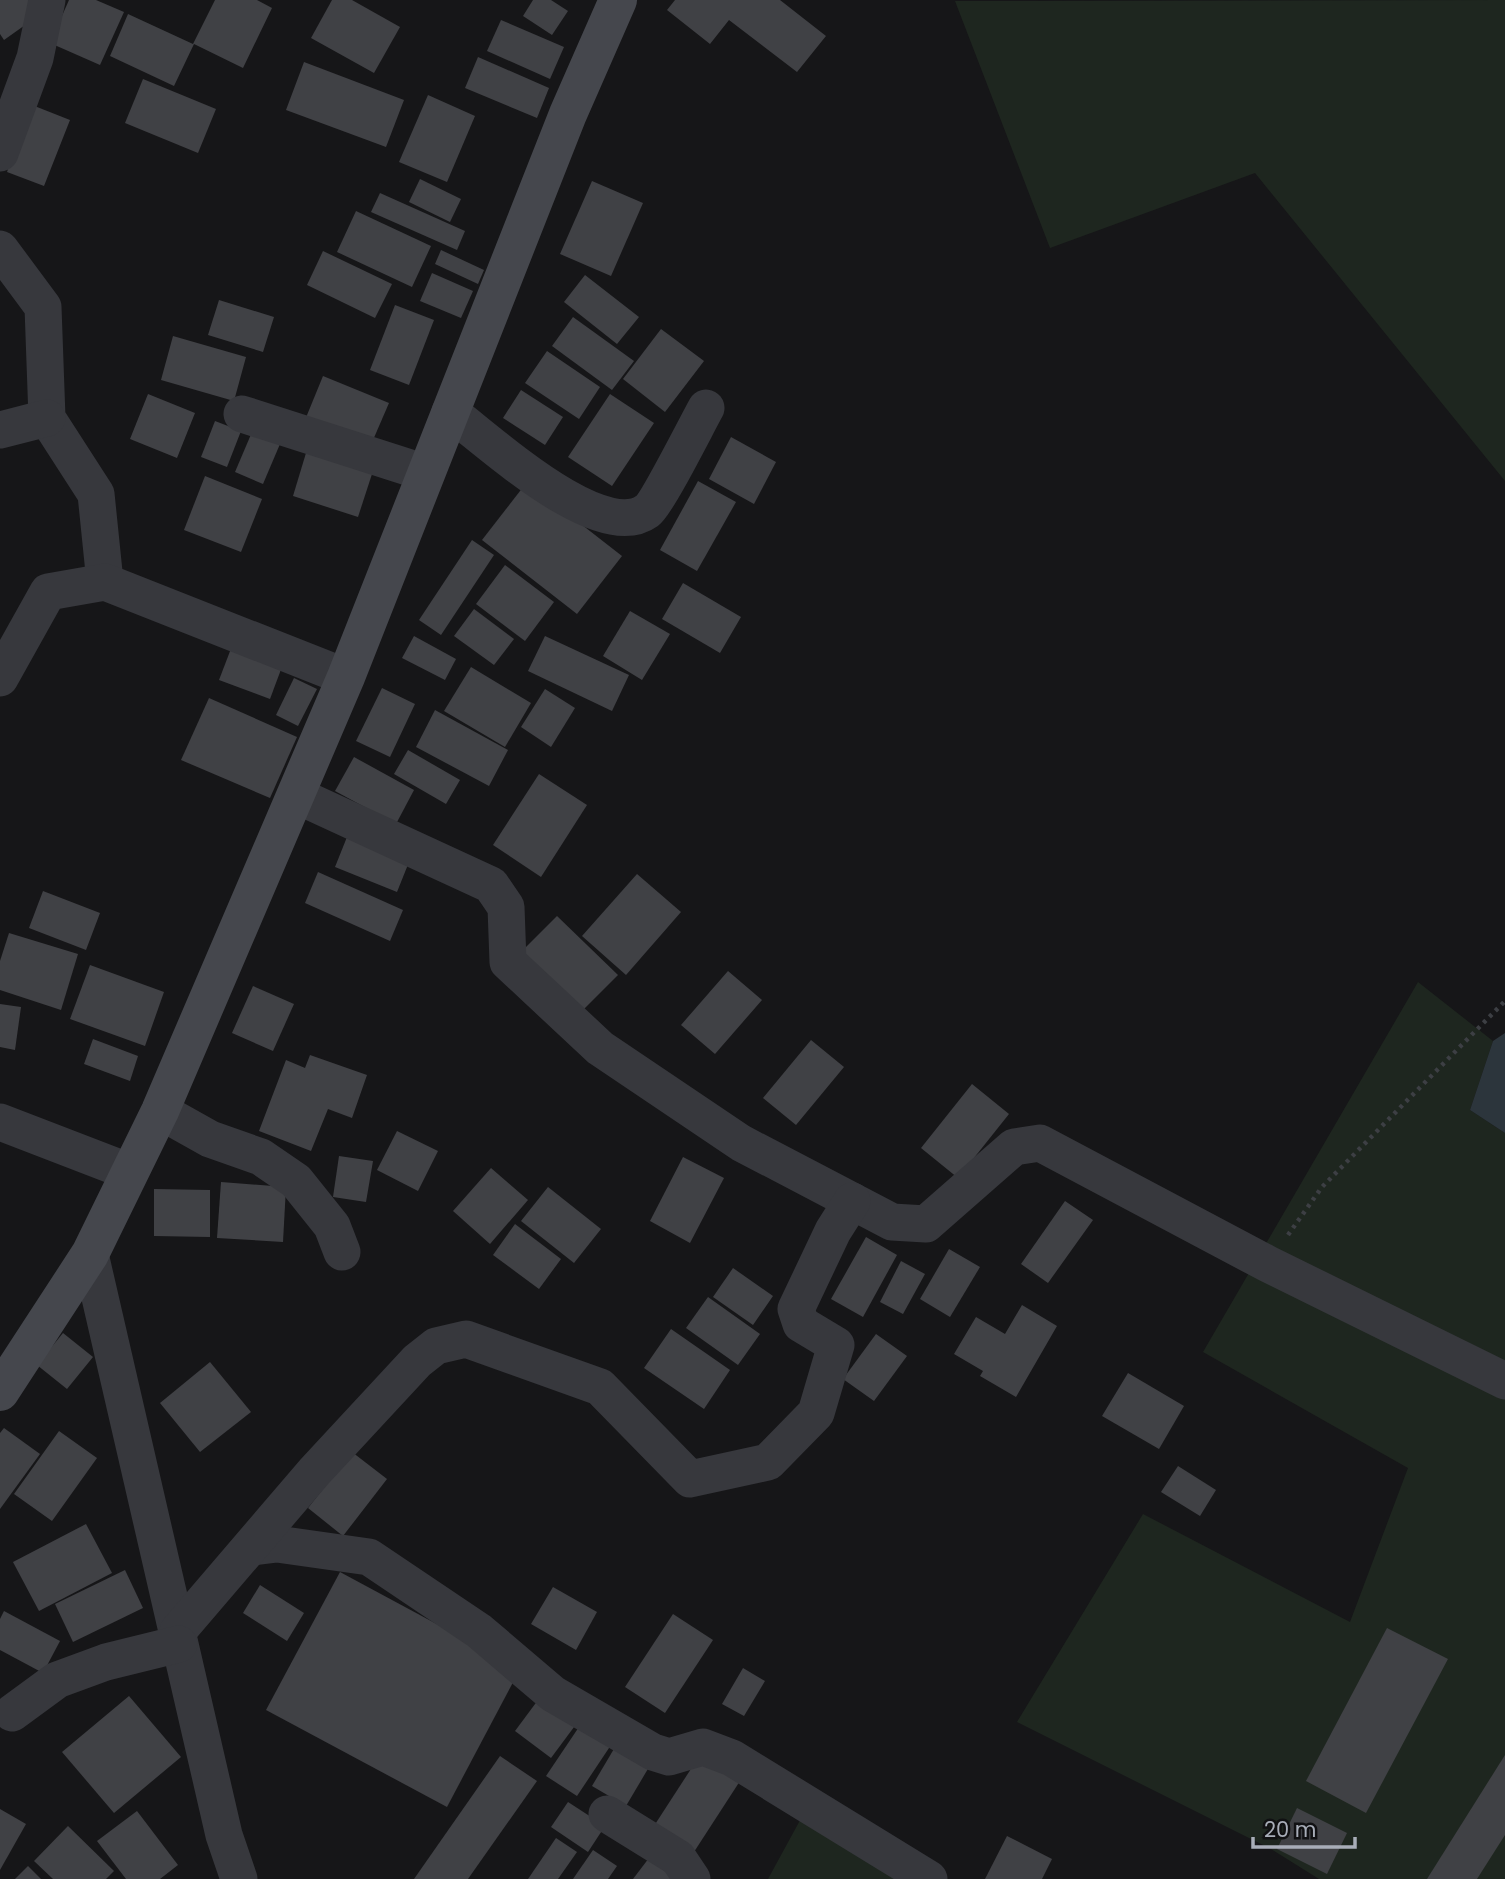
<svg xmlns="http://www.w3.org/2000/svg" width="1505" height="1879" font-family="Poppins,sans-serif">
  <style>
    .green { fill: #1e261f }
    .water { fill: #2c353c }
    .building { fill: #404145 }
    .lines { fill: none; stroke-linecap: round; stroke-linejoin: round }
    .path { stroke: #3d3f44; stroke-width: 4.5; stroke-dasharray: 3.5 5; stroke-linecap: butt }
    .street { stroke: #37383d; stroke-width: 37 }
    .secondary { stroke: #45474d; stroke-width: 38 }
  </style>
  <rect width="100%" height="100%" fill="#161618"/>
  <g class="green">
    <path d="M 1505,0 L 1505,481 L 1255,173 L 1050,248 L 955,1 Z"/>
    <path d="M 1418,982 L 1493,1041 L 1470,1110 L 1505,1133 L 1505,1879 L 1319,1879 L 1271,1849 L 1017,1722 L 1143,1514 L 1350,1622 L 1408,1468 L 1203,1352 Z"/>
    <path d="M 804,1813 L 925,1879 L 768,1879 Z"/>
  </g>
  <path class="water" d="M 1505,1033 L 1505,1133 L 1470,1110 L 1493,1041 Z"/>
  <g class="building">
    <path d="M 0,0 L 32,0 L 42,13 L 4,40 L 0,34 Z"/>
    <path d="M 69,0 L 96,0 L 124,12 L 100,65 L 50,43 Z"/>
    <path d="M 215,0 L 257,0 L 272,8 L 243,68 L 194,44 L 174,86 L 110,56 L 128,14 L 193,44 Z"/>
    <path d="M 332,0 L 352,0 L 400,27 L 374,73 L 311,38 Z"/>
    <path d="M 533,0 L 551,0 L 568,11 L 552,35 L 523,16 Z"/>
    <path d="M 675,0 L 780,0 L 826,36 L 797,72 L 729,20 L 710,44 L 667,10 Z"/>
    <path d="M 501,20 L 564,47 L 550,79 L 487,51 Z"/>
    <path d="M 478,57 L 549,88 L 537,118 L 465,88 Z"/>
    <path d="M 304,62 L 404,100 L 386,147 L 286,110 Z"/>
    <path d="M 143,79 L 216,109 L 198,153 L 125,123 Z"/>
    <path d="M 428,95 L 475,116 L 447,182 L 399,162 Z"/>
    <path d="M 32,105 L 70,120 L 44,186 L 7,172 Z"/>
    <path d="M 420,179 L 461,199 L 450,222 L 409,202 Z"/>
    <path d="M 592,181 L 643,203 L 611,276 L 560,254 Z"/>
    <path d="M 380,193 L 465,231 L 457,250 L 371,212 Z"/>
    <path d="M 356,211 L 431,246 L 412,287 L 337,252 Z"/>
    <path d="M 441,250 L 484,270 L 478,284 L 435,264 Z"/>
    <path d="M 323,251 L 392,284 L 375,318 L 307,285 Z"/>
    <path d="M 432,273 L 473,291 L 461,318 L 420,301 Z"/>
    <path d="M 585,275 L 639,317 L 617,344 L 564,302 Z"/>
    <path d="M 219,300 L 274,317 L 263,352 L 208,335 Z"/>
    <path d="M 395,305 L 434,320 L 409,385 L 370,370 Z"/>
    <path d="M 573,317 L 634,361 L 612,390 L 552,346 Z"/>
    <path d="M 661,329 L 704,361 L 665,412 L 623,379 Z"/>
    <path d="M 173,336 L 246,357 L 234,401 L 161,380 Z"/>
    <path d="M 547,351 L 600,387 L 579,419 L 525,383 Z"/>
    <path d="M 323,376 L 389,403 L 370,447 L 305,420 Z"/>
    <path d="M 521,390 L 563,417 L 545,445 L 503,418 Z"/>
    <path d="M 148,394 L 195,413 L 177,458 L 130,439 Z"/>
    <path d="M 610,394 L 654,423 L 612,486 L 568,457 Z"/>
    <path d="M 215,421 L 241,431 L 227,467 L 201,457 Z"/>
    <path d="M 252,432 L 280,444 L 263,484 L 235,472 Z"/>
    <path d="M 731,437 L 776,462 L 754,504 L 709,479 Z"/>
    <path d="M 306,453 L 372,474 L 358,517 L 293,496 Z"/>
    <path d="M 205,476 L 262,499 L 241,552 L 184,530 Z"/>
    <path d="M 698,481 L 736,502 L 697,571 L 660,550 Z"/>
    <path d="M 527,482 L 622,556 L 577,614 L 482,540 Z"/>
    <path d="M 472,540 L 494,555 L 441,635 L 419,620 Z"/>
    <path d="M 505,565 L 554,602 L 525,641 L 476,604 Z"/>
    <path d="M 683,583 L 741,617 L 720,653 L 662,619 Z"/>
    <path d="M 474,609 L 514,639 L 494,665 L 454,636 Z"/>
    <path d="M 630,611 L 670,634 L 642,680 L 603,656 Z"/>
    <path d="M 414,636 L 456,659 L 445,680 L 402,658 Z"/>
    <path d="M 545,636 L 629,675 L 612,711 L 528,671 Z"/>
    <path d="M 232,646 L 283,664 L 270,699 L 219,680 Z"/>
    <path d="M 471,667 L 531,703 L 505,747 L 444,711 Z"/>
    <path d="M 294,678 L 317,689 L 298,726 L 276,715 Z"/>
    <path d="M 382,688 L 415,704 L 390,757 L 356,741 Z"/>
    <path d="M 545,689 L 575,708 L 551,747 L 521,727 Z"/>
    <path d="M 209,698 L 297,737 L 270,798 L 181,760 Z"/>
    <path d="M 435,710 L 508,750 L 489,786 L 416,747 Z"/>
    <path d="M 408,750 L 460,780 L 446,804 L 394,774 Z"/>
    <path d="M 354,757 L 414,790 L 396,824 L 335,791 Z"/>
    <path d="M 539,774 L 587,805 L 541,877 L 493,845 Z"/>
    <path d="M 349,832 L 411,857 L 397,892 L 335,867 Z"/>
    <path d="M 318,872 L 403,910 L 390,941 L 305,903 Z"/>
    <path d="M 637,874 L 681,912 L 626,975 L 582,936 Z"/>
    <path d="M 43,891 L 100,913 L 86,950 L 29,928 Z"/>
    <path d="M 557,916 L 618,975 L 582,1011 L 521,952 Z"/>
    <path d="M 9,933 L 78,954 L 61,1010 L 0,990 L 0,961 Z"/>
    <path d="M 90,965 L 164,992 L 145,1046 L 70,1019 Z"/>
    <path d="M 728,971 L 762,1000 L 715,1054 L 681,1025 Z"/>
    <path d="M 253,986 L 294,1004 L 273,1051 L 232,1033 Z"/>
    <path d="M 0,1004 L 21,1007 L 15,1050 L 0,1047 Z"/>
    <path d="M 93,1039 L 138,1056 L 130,1081 L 84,1064 Z"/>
    <path d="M 811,1040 L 844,1067 L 796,1125 L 763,1098 Z"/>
    <path d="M 310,1055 L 367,1075 L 352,1118 L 328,1109 L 311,1151 L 259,1131 L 286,1060 L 305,1068 Z"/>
    <path d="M 972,1084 L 1009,1114 L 958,1178 L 921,1148 Z"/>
    <path d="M 397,1131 L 438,1151 L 418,1191 L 377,1170 Z"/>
    <path d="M 339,1156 L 373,1161 L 366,1202 L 333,1197 Z"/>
    <path d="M 683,1157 L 724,1178 L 690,1243 L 650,1221 Z"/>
    <path d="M 491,1168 L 528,1200 L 490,1244 L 453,1211 Z"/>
    <path d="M 221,1182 L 286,1187 L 283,1242 L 217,1238 Z"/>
    <path d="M 548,1187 L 601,1229 L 574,1263 L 521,1221 Z"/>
    <path d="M 154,1189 L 210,1190 L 210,1237 L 154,1236 Z"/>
    <path d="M 1065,1201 L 1093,1220 L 1048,1283 L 1021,1264 Z"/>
    <path d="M 515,1224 L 561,1259 L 539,1289 L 493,1255 Z"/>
    <path d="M 866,1237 L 897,1255 L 863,1317 L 831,1299 Z"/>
    <path d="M 949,1249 L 980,1267 L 950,1317 L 920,1299 Z"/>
    <path d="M 901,1261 L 925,1274 L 903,1314 L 880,1302 Z"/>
    <path d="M 733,1268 L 773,1296 L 753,1325 L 713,1297 Z"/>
    <path d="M 708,1297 L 760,1334 L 738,1365 L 686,1328 Z"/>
    <path d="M 1022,1305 L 1057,1326 L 1016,1397 L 980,1376 L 983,1371 L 954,1354 L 976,1317 L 1005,1334 Z"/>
    <path d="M 671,1329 L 730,1370 L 704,1409 L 644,1368 Z"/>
    <path d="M 63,1333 L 93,1357 L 67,1389 L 37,1365 Z"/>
    <path d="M 876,1334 L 907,1356 L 874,1401 L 843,1379 Z"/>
    <path d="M 210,1362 L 251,1412 L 200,1452 L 160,1403 Z"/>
    <path d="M 1128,1373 L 1184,1406 L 1159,1449 L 1102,1416 Z"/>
    <path d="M 4,1428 L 40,1454 L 0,1509 L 0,1433 Z"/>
    <path d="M 59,1431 L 97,1458 L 52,1521 L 14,1494 Z"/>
    <path d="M 352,1452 L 387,1479 L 343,1536 L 308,1508 Z"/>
    <path d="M 1178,1466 L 1216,1490 L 1200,1516 L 1161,1492 Z"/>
    <path d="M 86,1524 L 112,1573 L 39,1611 L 13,1562 Z"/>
    <path d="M 125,1570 L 143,1608 L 73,1642 L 55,1604 Z"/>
    <path d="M 340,1572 L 520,1669 L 447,1807 L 266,1710 Z"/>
    <path d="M 260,1585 L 304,1613 L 287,1641 L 243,1613 Z"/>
    <path d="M 553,1587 L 597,1612 L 576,1650 L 531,1624 Z"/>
    <path d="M 4,1611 L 60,1641 L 43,1673 L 0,1650 L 0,1619 Z"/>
    <path d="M 673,1614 L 713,1640 L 665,1713 L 625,1687 Z"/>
    <path d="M 1387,1628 L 1448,1659 L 1366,1813 L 1306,1781 Z"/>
    <path d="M 743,1668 L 765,1681 L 744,1716 L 722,1704 Z"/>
    <path d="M 129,1696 L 181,1757 L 114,1813 L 62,1752 Z"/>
    <path d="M 541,1696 L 577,1723 L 551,1758 L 515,1731 Z"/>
    <path d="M 585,1718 L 615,1739 L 577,1796 L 546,1776 Z"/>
    <path d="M 621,1737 L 655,1757 L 626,1806 L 592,1786 Z"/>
    <path d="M 700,1755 L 740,1781 L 692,1855 L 652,1829 Z"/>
    <path d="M 1505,1755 L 1505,1835 L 1477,1879 L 1427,1879 Z"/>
    <path d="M 500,1756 L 537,1781 L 468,1879 L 414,1879 Z"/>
    <path d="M 568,1802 L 605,1826 L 588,1852 L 551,1827 Z"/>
    <path d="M 1297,1808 L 1347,1833 L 1327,1874 L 1277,1849 Z"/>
    <path d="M 0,1809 L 26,1824 L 0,1870 Z"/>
    <path d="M 137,1811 L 178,1865 L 160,1879 L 126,1879 L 97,1841 Z"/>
    <path d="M 68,1826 L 114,1871 L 106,1879 L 53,1879 L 34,1861 Z"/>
    <path d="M 1007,1836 L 1052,1859 L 1042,1879 L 985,1879 Z"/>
    <path d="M 556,1838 L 577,1852 L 558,1879 L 528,1879 Z"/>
    <path d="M 593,1850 L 617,1866 L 608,1879 L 573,1879 Z"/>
    <path d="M 649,1858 L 674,1879 L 633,1879 Z"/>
    <path d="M 28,1866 L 41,1879 L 15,1879 Z"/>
  </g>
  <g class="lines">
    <path class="path" d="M 1288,1235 L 1322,1187 L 1505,1001"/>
    <g class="street">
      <path d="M 0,153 L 35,58 L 47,0"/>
      <path d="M 0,249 L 43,307 L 47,418 L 96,494 L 105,582"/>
      <path d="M 450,412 C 488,440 600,545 647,511 C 657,504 697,424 706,408"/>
      <path d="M 242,414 L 426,473"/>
      <path d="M 0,430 L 47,418"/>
      <path d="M 0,678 L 48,592 L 105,582 L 346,677"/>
      <path d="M 298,796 L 491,885 L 506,907 L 508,962 L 600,1048 L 741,1143 L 892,1222 L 926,1224 L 1014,1147 L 1040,1143 L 1268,1264 L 1505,1381"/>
      <path d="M 160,1111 L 210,1139 L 261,1157 L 296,1181 L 332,1226 L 342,1252"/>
      <path d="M 0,1122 L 130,1172"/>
      <path d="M 90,1254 L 224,1835 L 239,1879"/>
      <path d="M 253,1547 L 277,1544 L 369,1557 L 479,1631 L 553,1694 L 653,1752 L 669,1757 L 703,1747 L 732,1758 L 929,1879"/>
      <path d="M 178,1631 L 315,1471 L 417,1361 L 436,1346 L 466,1339 L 600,1387 L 690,1479 L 768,1462 L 816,1413 L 836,1345 L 801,1324 L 796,1309 L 833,1231 L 852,1201"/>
      <path d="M 12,1713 L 57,1680 L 106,1662 L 179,1644"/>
      <path d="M 607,1814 L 678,1858 L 692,1879"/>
    </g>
    <path class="secondary" d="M 0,1392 L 90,1254 L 160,1111 L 346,677 L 568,114 L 618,0"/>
  </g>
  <path d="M1253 1837v10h102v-10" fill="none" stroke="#a8adb8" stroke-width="3.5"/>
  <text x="1264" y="1837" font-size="21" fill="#a8adb8" stroke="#111113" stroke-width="5" paint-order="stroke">20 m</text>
</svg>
